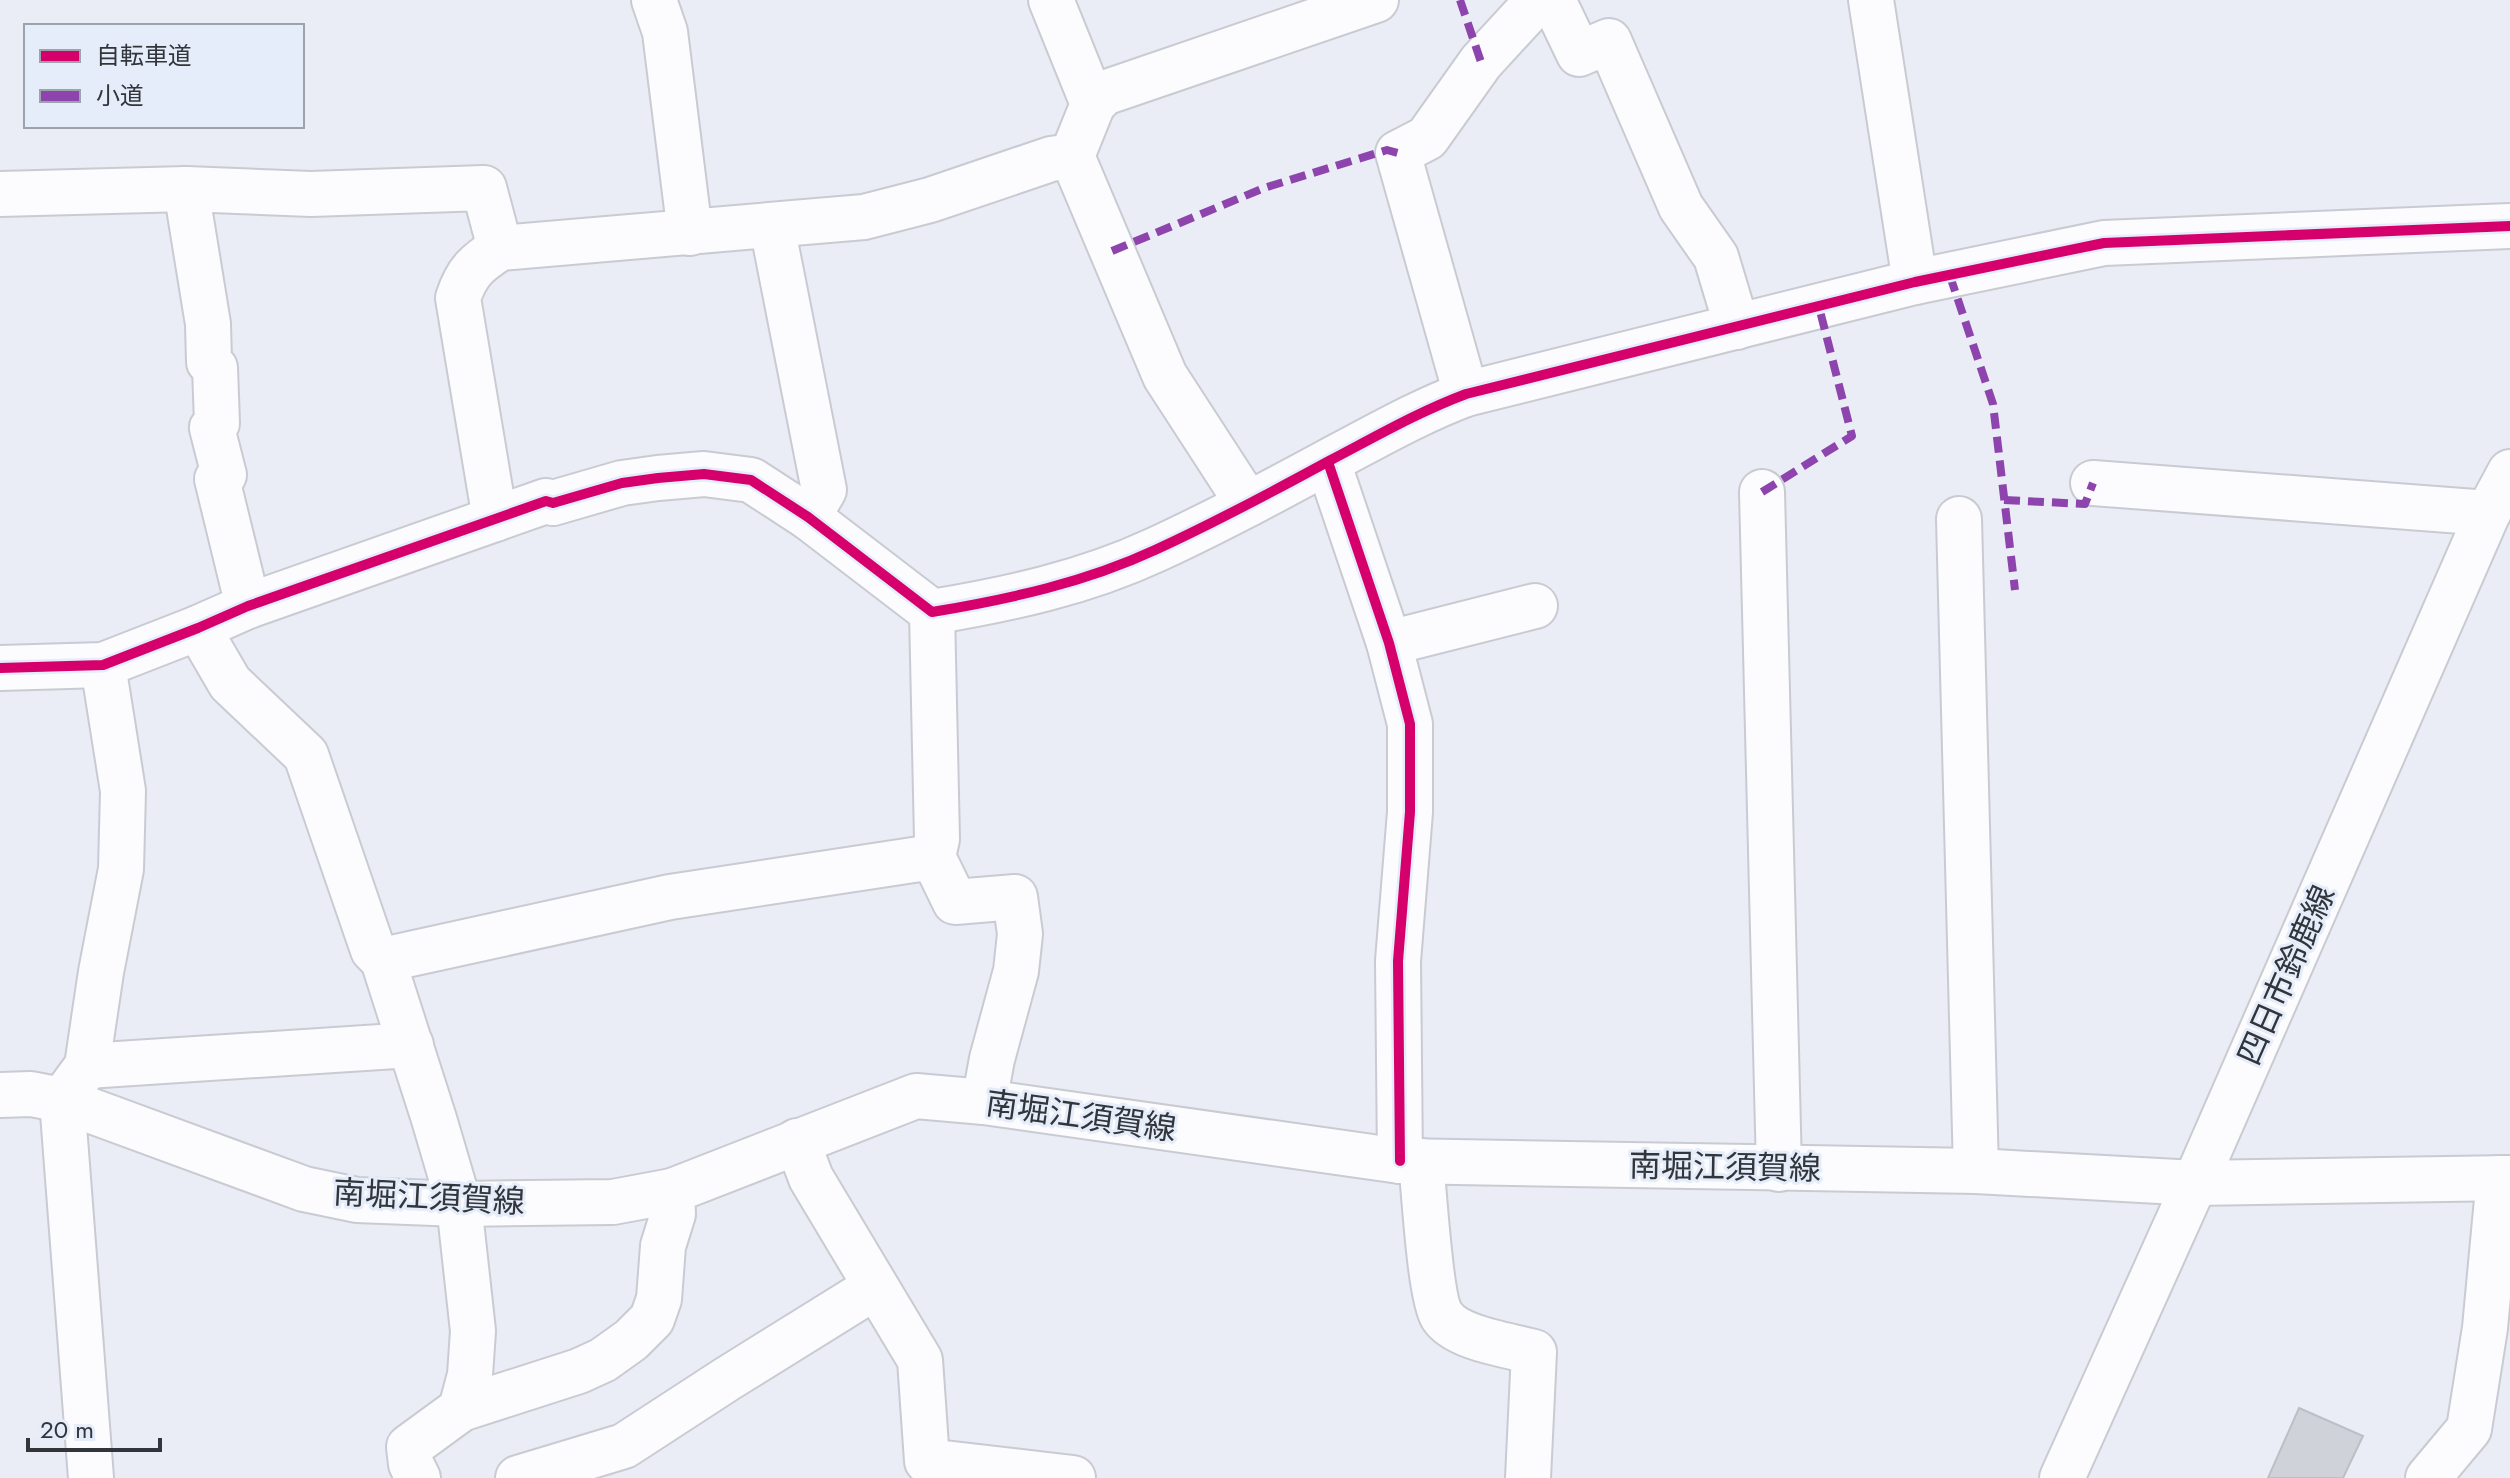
<svg xmlns="http://www.w3.org/2000/svg" width="2510" height="1478" font-family="Jost,'Noto Sans JP',sans-serif">
<style>
.building{fill:#cfd2d8;stroke:#bcbfc5;stroke-width:2}
.lines{fill:none;stroke-linecap:round;stroke-linejoin:round}
.minor-casing{stroke:#c9cbd2;stroke-width:48}
.major-casing{stroke:#c9cbd2;stroke-width:48}
.minor{stroke:#fcfcfe;stroke-width:44}
.major{stroke:#fcfcfe;stroke-width:44}
.quiet{stroke:#8e44ad;stroke-width:8;stroke-dasharray:16 8;stroke-linecap:butt}
.cycleway-casing{stroke:#e5ecfa;stroke-width:15}
.cycleway{stroke:#d6006c;stroke-width:10}
.labels{text-anchor:middle;stroke-width:6;stroke-linejoin:round;paint-order:stroke}
.street-label{font-size:32px;fill:#32353a;stroke:#e5ecfa}
</style>
<rect width="100%" height="100%" fill="#eaedf5"/>
<!-- building -->
<path class="building" d="M2299 1408 2363 1436 2343 1478H2268Z"/>
<g class="lines">
<defs>
<g id="minor">
<path d="M654 0 665 32 690 233"/>
<path d="M1051 0 1093 104 1072 156 1165 376 1248 504"/>
<path d="M1553 0 1579 54 1609 41 1681 207 1716 257 1737 327"/>
<path d="M1871 0 1915 282"/>
<path d="M1093 104 1104 93 1376 0"/>
<path d="M186 189 208 324 209 362 215 368 217 423 212 428 224 475 217 479 248 606"/>
<path d="M0 194 186 189 311 194 484 188 500 248"/>
<path d="M772 226 824 490 808 517"/>
<path d="M1466 394 1398 153 1427 138 1481 62 1538 0"/>
<path d="M1328 462 1389 643 1410 724V812L1398 961 1400 1161"/>
<path d="M2093 483 2488 513"/>
<path d="M1762 492 1779 1169"/>
<path d="M495 519 458 298C467 271 477 263 500 248L864 217 930 200 1051 159 1072 156"/>
<path d="M1959 519 1976 1171"/>
<path d="M932 612 937 839 933 857 955 902 1015 897 1020 934 1016 971 992 1059 984 1102"/>
<path d="M198 628 230 683 306 755 373 950 383 960 434 1119 459 1204 473 1331 470 1375 461 1409"/>
<path d="M1389 643 1535 606"/>
<path d="M0 668 103 665 198 628 248 606 546 501 553 503 622 483 658 478 704 474 751 480 808 517 932 612C1009 599 1084 583 1155 550 1214 523 1272 492 1329 461 1375 437 1418 412 1466 394L1915 282 2104 243 2510 226"/>
<path d="M383 960 670 897 933 857"/>
<path d="M87 1066 411 1045"/>
<path d="M797 1141 811 1178 920 1360 927 1461 1073 1478"/>
<path d="M1421 1161C1424 1189 1430 1298 1442 1316 1457 1339 1509 1345 1534 1352L1528 1478"/>
<path d="M2195 1183 2510 1178"/>
<path d="M91 1478 62 1100 87 1066 101 972 121 869 123 791 103 665"/>
<path d="M418 1478 411 1464 409 1447 461 1409 579 1371 603 1360 631 1340 652 1319 659 1299 663 1246 673 1214 672 1191"/>
<path d="M518 1478 624 1446 727 1379 875 1287"/>
<path d="M2428 1478 2469 1429 2485 1328 2499 1178"/>
</g>
<g id="major">
<path d="M0 1095 31 1094 62 1100 304 1189 357 1200 459 1204 613 1202 672 1191 916 1096 984 1102 1400 1161 1976 1171 2195 1183"/>
<path d="M2062 1478 2195 1183 2488 513 2510 472"/>
</g>
</defs>
<!-- minor casing -->
<use href="#minor" class="minor-casing"/>
<!-- major casing -->
<use href="#major" class="major-casing"/>
<!-- minor -->
<use href="#minor" class="minor"/>
<!-- major -->
<use href="#major" class="major"/>
<!-- quiet -->
<g class="quiet">
<path d="M1460 0 1481 62"/>
<path d="M1112 251 1264 188 1387 150 1398 153"/>
<path d="M1950 276 1993 404 2015 590"/>
<path d="M1762 492 1852 436 1819 307"/>
<path d="M2004 500 2085 504 2093 483"/>
</g>
<defs>
<g id="cycleway">
<path d="M1328 462 1389 643 1410 724V812L1398 961 1400 1161"/>
<path d="M0 668 103 665 198 628 248 606 546 501 553 503 622 483 658 478 704 474 751 480 808 517 932 612C1009 599 1084 583 1155 550 1214 523 1272 492 1329 461 1375 437 1418 412 1466 394L1915 282 2104 243 2510 226"/>
</g>
</defs>
<!-- cycleway casing -->
<use href="#cycleway" class="cycleway-casing"/>
<!-- cycleway -->
<use href="#cycleway" class="cycleway"/>
</g>
<g class="labels">
<!-- street labels -->
<g class="street-label">
<text transform="translate(2286 975) rotate(-66)" y="11">四日市鈴鹿線</text>
<text transform="translate(1081 1116) rotate(8)" y="11">南堀江須賀線</text>
<text transform="translate(1725 1167) rotate(1)" y="11">南堀江須賀線</text>
<text transform="translate(429 1197) rotate(3)" y="11">南堀江須賀線</text>
</g>
</g>
<!-- legend -->
<rect x="24" y="24" width="280" height="104" fill="#e5ecfa" stroke="#9da3ad" stroke-width="2"/>
<rect x="40" y="50" width="40" height="12" fill="#d6006c" stroke="#9da3ad" stroke-width="2"/>
<text x="96" y="64" font-size="24" fill="#32353a">自転車道</text>
<rect x="40" y="90" width="40" height="12" fill="#8e44ad" stroke="#9da3ad" stroke-width="2"/>
<text x="96" y="104" font-size="24" fill="#32353a">小道</text>
<!-- scale -->
<path d="M28 1438v12h132v-12" fill="none" stroke="#32353a" stroke-width="4"/>
<text x="40" y="1438" font-size="24" fill="#32353a" stroke="#e5ecfa" stroke-width="6" paint-order="stroke">20 m</text>
</svg>
